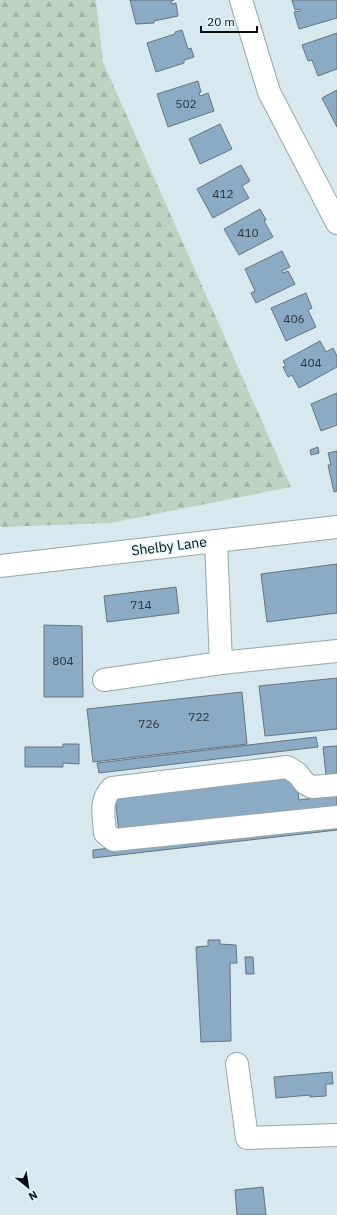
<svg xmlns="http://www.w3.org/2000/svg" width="337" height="1215" font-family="'IBM Plex Sans',sans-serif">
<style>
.forest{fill:url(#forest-firs)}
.building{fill:#8baac4;stroke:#68737d}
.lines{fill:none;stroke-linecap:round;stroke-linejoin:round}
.minor-casing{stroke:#95a6aa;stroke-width:24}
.minor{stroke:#fff;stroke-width:22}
.labels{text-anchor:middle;stroke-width:3.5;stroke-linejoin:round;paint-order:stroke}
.number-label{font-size:12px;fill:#2a363d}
.street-label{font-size:14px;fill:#090f10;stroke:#e4f7fb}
</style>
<defs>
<pattern id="forest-firs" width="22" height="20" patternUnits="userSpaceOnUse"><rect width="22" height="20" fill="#bcd4c1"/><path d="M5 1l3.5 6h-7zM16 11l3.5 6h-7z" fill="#a0b5a5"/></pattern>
</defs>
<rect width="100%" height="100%" fill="#d7e9ee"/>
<!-- forest -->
<path class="forest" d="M0 0H96L103 62 291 487 110 523 0 527Z"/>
<!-- building -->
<g class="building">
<path d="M130 0H174L171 1 172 4 176 3 178 16 154 21V23L136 24Z"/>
<path d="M292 0H337V18L299 29 294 12 300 11V9L295 10Z"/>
<path d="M182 30 188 49 191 48 194 57 184 60V63L156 72 147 43 175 34V32Z"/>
<path d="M337 33V69L318 76 312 60 308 61 302 45Z"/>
<path d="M198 81 201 92 199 93 200 96 208 93 214 111 168 127 157 94Z"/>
<path d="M337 90V127L322 98Z"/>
<path d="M220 124 232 149 200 164 189 139Z"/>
<path d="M241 165 250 181 242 186 249 198 213 218 197 189Z"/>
<path d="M260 209 266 220 264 221 273 237 239 255 224 229Z"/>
<path d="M282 251 290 267 282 271 283 273 288 271 295 284 256 303 251 293 255 291 245 269Z"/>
<path d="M306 293 312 308 308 310 316 327 286 341 271 308Z"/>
<path d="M320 341 326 352 333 348 337 356V367L299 388 292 375 288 377 283 367 286 366 283 361Z"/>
<path d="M337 393V425L321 431 311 404Z"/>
<path d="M318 447 319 453 311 455 310 450Z"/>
<path d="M337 451V491L334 492 328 465H331L328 453Z"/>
<path d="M337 564V613L267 622 261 574Z"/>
<path d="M176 587 179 613 107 622 104 596Z"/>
<path d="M44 625 82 626 83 697H44Z"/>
<path d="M337 678V729L265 736 259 686Z"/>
<path d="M242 692 247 744 93 762 87 709Z"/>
<path d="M316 737 318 747 99 773 97 763Z"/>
<path d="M63 744H79V764L63 763V767H25V747H63Z"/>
<path d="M337 746V774L326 775 323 747Z"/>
<path d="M296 777 299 800 337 795V808L119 833 115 798Z"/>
<path d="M337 821V830L93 858V850Z"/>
<path d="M208 940H220V944L236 945 237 963H230L231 1041 201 1042 196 947 208 946Z"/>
<path d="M245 957H253L254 974H246Z"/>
<path d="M332 1072 333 1084H326V1096L310 1097V1095L276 1098 274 1077Z"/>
<path d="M263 1187 266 1215H237L235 1190Z"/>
</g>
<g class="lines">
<defs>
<g id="minor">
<path d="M241 0 269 92 337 223"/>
<path d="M216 541 221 663 337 651"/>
<path d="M0 566 337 527"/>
<path d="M104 680 221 663"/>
<path d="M337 785 312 787 305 783 297 773 287 767 112 788C99 801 104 817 105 833L114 840 337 817"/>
<path d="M237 1064 247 1138 337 1135"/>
</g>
</defs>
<!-- minor casing -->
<use href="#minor" class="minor-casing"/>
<!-- minor -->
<use href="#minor" class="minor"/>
</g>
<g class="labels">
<!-- number labels -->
<g class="number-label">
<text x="186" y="108">502</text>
<text x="223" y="198">412</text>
<text x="248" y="237">410</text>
<text x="294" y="323">406</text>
<text x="311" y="367">404</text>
<text x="141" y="609">714</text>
<text x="63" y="665">804</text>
<text x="199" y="721">722</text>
<text x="149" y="728">726</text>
</g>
<!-- street labels -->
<g class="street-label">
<text transform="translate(169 546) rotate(-7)" y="5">Shelby Lane</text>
</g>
</g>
<!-- north arrow -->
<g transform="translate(28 1187) rotate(150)" stroke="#e4f7fb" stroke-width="3" paint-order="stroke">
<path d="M0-3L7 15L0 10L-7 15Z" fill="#090f10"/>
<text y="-6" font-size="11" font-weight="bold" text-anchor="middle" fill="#090f10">N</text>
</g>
<!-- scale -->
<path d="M201 26v6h56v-6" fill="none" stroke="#090f10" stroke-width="2"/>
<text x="207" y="26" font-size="12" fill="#090f10" stroke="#e4f7fb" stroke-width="3" paint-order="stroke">20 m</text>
</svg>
